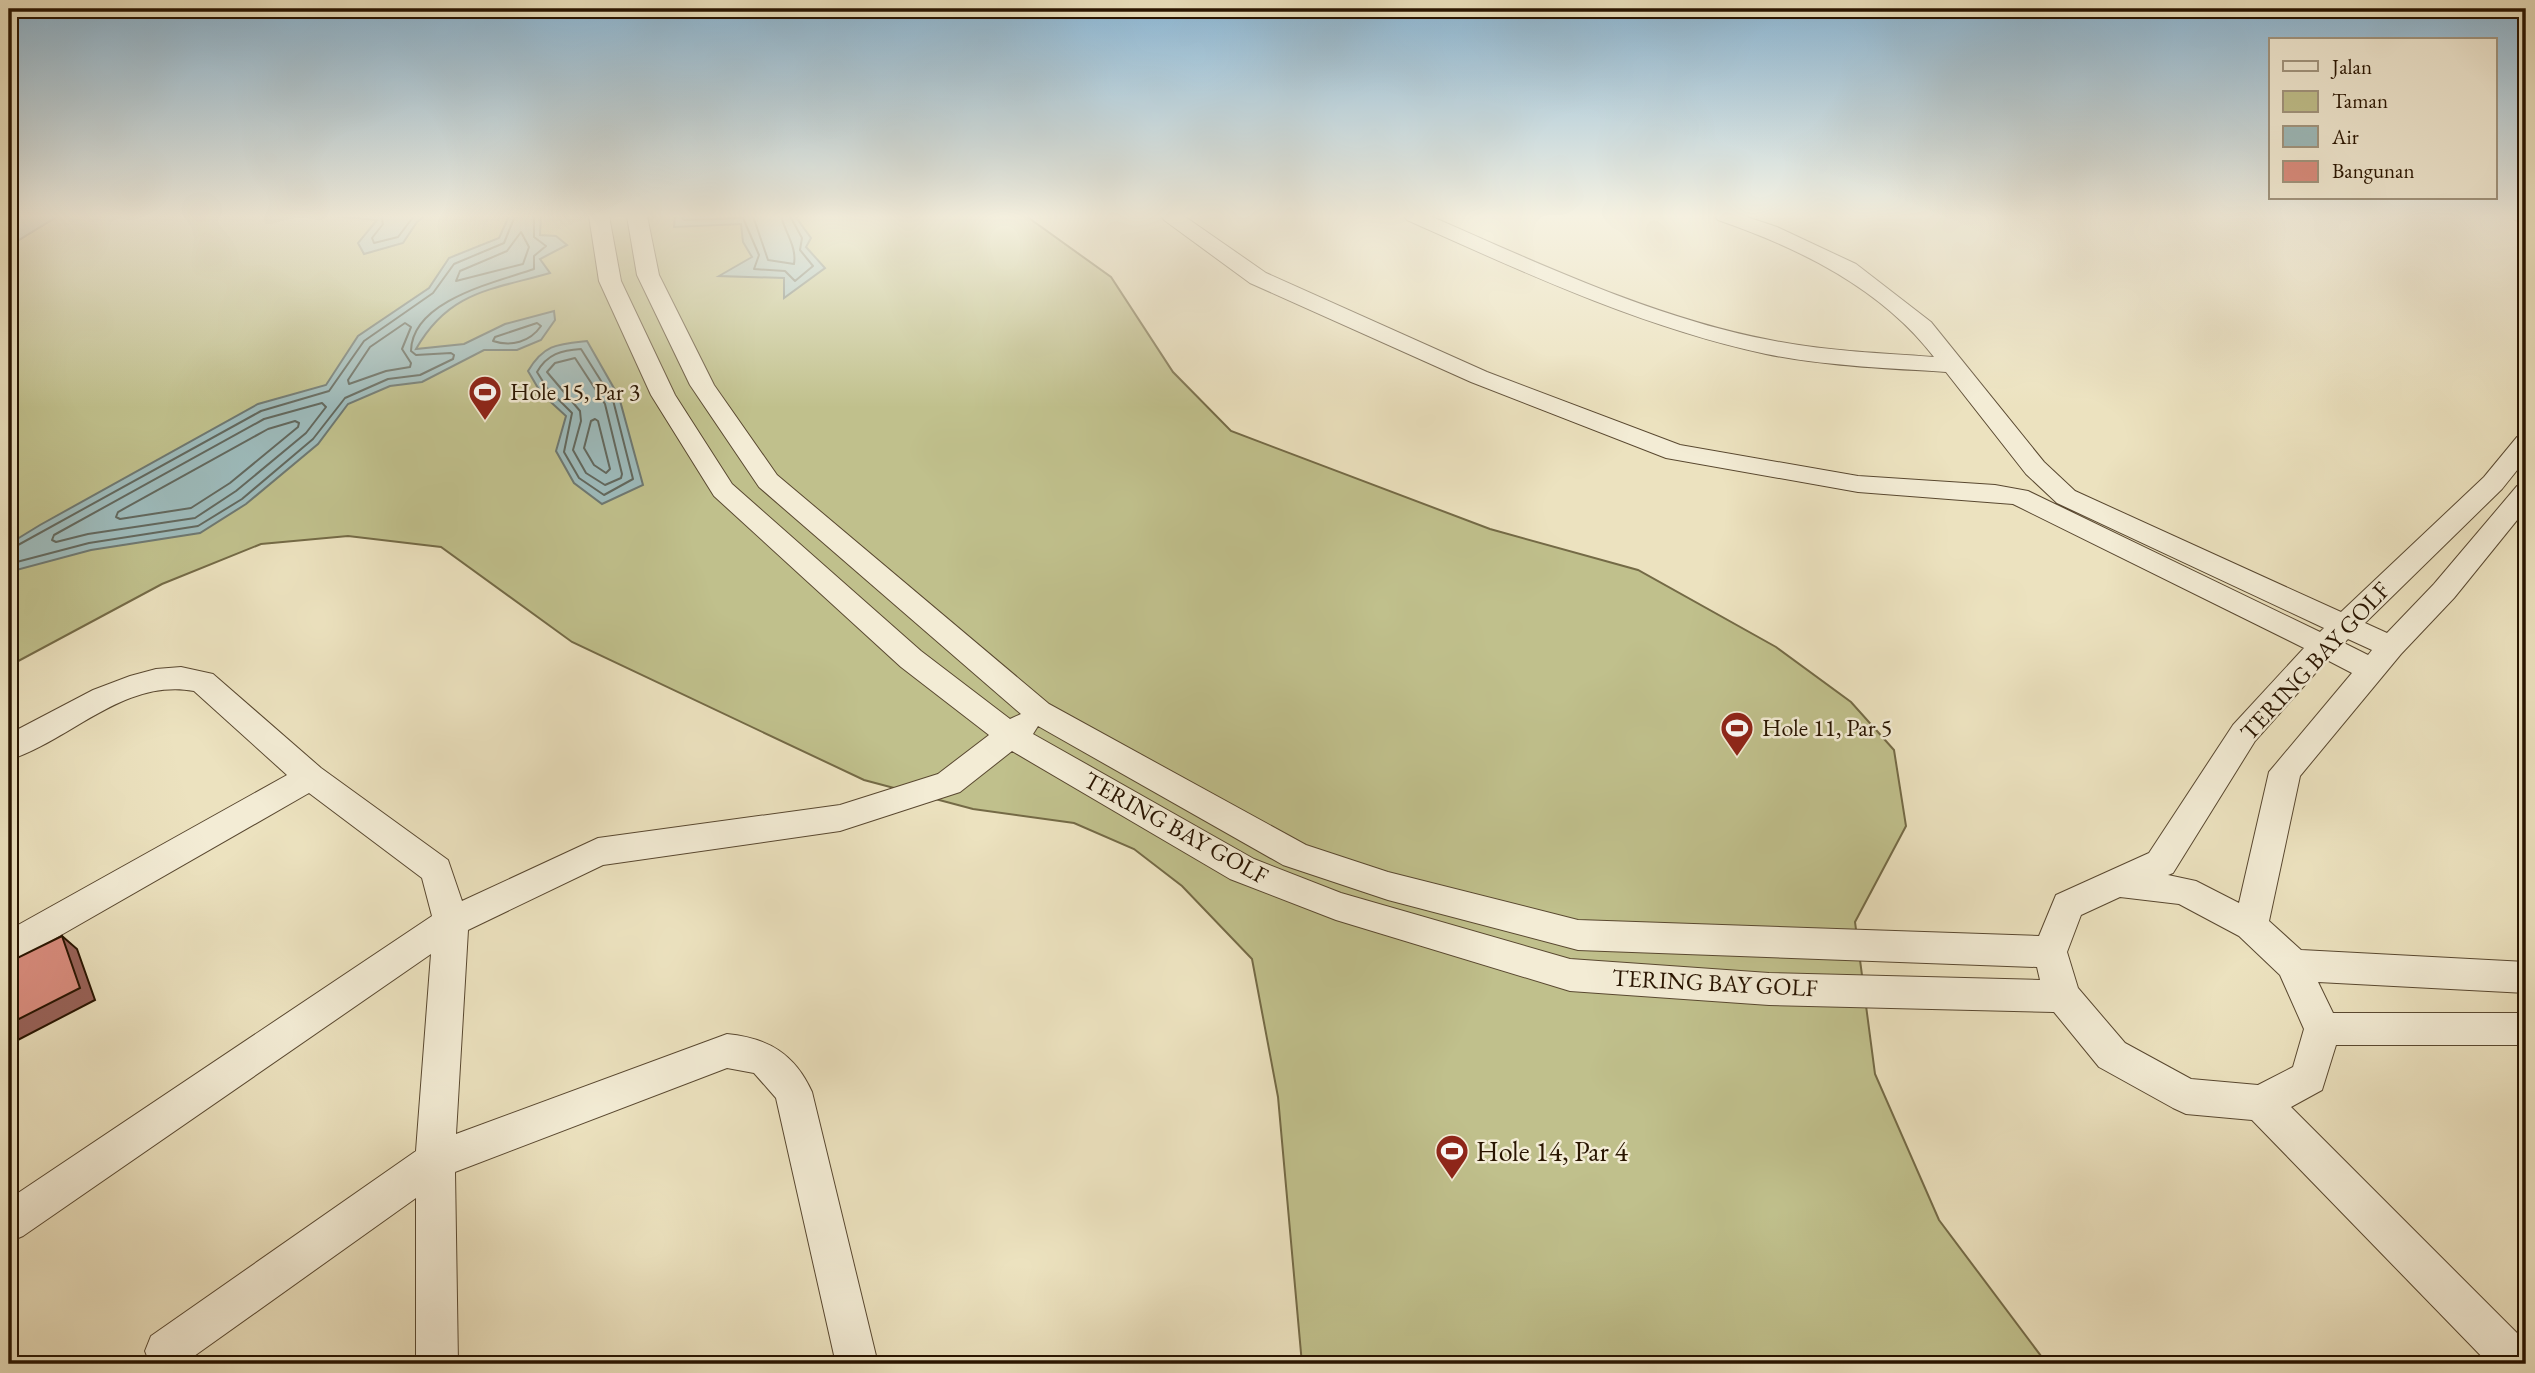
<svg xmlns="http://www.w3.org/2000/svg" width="2535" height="1373" font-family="'EB Garamond',serif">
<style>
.green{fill:#c0c08c;stroke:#746a46;stroke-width:2}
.water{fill:#9dbbbc;stroke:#6e7871;stroke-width:2}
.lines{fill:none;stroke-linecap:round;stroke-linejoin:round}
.shore{stroke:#62685e;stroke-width:2}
.minor-casing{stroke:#594830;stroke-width:2}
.minor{fill:#f3ecd5;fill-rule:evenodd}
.shaded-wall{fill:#99635a;stroke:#281400;stroke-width:2}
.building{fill:#db8e80;stroke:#281400;stroke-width:2}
.labels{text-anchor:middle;stroke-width:5;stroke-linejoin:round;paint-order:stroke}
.poi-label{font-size:24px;fill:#281400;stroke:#f3ecd5;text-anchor:start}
.street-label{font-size:24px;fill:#281400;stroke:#f3ecd5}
.near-poi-label{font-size:28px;fill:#281400;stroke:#f3ecd5;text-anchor:start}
</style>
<rect width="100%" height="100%" fill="#ece2bf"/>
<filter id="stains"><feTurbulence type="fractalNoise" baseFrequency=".00286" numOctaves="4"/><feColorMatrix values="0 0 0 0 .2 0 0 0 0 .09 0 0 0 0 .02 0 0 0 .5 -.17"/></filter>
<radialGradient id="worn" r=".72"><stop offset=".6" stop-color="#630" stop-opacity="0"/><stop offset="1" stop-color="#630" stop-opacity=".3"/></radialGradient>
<!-- green -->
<path class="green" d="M58 216H1026L1111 277 1173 372 1231 431 1490 529 1638 570 1776 647 1851 702 1894 750 1906 826 1855 922 1875 1074 1939 1220 2047 1364H1302L1278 1097 1252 959 1182 886 1134 849 1074 823 973 809 864 780 572 642 441 547 348 536 261 544 162 584 9 666V246Z"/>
<!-- water -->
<g class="water">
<path d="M9 216H58L9 246Z"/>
<path d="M331 216H425L417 222 403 243 364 254 358 243 377 220Z"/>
<path d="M509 216H541L540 235 556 236 567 245 540 259 550 273C491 290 449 291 416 349L464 344 505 324 554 311 555 320 541 340 517 350H484L422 382 390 386 348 404 318 444 246 504 200 533 91 550 9 572V544L40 525 258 404 326 385 358 336 429 288 449 258 499 238Z"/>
<path d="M675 216H795L811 238 806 247 825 268 784 298V278L719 276 752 257 743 242 741 224 674 227Z"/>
<path d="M587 341 619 397 643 485 602 504 574 483 556 451 566 416 541 393 528 371C544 344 558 344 587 341Z"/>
</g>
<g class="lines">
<!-- shore -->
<g class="shore">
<path d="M381 216 383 224 372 238 374 243 398 237 414 216"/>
<path d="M681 216 684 220 743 218 759 255 754 269 785 271 795 281 813 266 800 250 802 238 790 216"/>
<path d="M753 216 768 260 794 264C797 247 785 232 781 216"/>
<path d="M521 232 529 247 523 264 456 281 460 271 507 251Z"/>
<path d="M405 323 411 327 402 349 411 363 410 367 386 371 349 384 348 380 370 347Z"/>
<path d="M537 323 541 326C530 342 511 347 493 341L495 337Z"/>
<path d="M581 349 613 400 633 479 604 495 579 478 564 452 572 413 547 388 537 372C547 354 562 350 581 349Z"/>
<path d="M575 358 605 404 622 474 621 478 605 485 586 473 573 450 581 421 580 411 547 372 555 363Z"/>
<path d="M322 403 326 407 306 433 236 491 195 518 88 534 56 542 52 540 54 535 264 419Z"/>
<path d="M595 419 598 421 610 469 606 473 594 465 584 448 591 421Z"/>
<path d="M295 421 299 423 298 427 230 483 191 508 120 519 116 517 118 512 268 429Z"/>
<path d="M9 550 261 411 329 391 364 341 433 293 454 264 504 243 515 216"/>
<path d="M9 564 89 543 198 526 242 499 313 439 345 398 388 379 420 375 453 359 454 355 451 353 416 355 411 351C412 300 497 282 534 269V256L546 246 534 237V216"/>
</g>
<defs>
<g id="minor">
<path d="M589 216H609L621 281 675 395 732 484 921 651 1010 719 1021 714 759 487 690 385 637 275 627 216H647L659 275 714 385 777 475 1049 704 1306 845 1388 872 1578 920 2039 936 2056 895 2149 853 2233 725 2304 648 2013 504 1858 492 1666 458 1471 382 1250 283 1164 220 1161 216H1184L1266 273 1487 372 1680 445 1858 476 1995 485 2028 491 2320 632 2324 628 2057 503 2026 474 1946 372C1886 368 1825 366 1766 354 1641 327 1523 272 1407 220L1404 216H1430C1538 263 1654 318 1770 340 1824 351 1879 353 1934 357 1881 288 1799 248 1718 220L1715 216H1744L1777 227 1856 264 1931 322 2044 462 2075 491 2341 612 2484 477 2517 437 2526 435V459L2502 489 2365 623 2387 633 2434 584 2517 486 2526 484V509L2454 598 2401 654 2300 776 2269 921 2301 950 2526 962V993L2318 982 2333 1013H2526V1045H2336L2322 1090 2291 1107 2526 1342V1364H2489L2252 1120 2186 1114 2173 1108 2099 1067 2054 1012 1769 1005 1570 991 1336 920 1230 879 1012 751 960 792 840 831 603 865 468 930 456 1134 727 1034C768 1038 795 1054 812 1092L878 1364H836L776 1098 754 1073 727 1068 455 1172 458 1364H416V1198L183 1364H150L145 1351 151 1336 416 1151 431 954 23 1236 9 1242V1199L432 916 422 878 309 793 21 958 9 962V930L287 775 194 691C124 678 71 740 9 760V734L93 690 130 676 156 669 181 667 213 674 321 768 448 860 462 901 598 838 840 805 938 774 989 735 901 667 714 496 651 395 599 281ZM2348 639 2372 650 2368 655 2344 643ZM2327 660 2352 673 2269 772 2239 903 2196 881 2168 875 2173 873 2255 741ZM1038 726 1283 865 1388 900 1578 950 2037 967 2040 980 1769 973 1570 959 1341 893 1254 859 1033 734ZM2120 897 2179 904 2239 936 2280 975 2304 1029 2293 1067 2258 1085 2191 1079 2125 1043 2078 988 2067 952 2081 915Z"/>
<path d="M2512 216H2526V223L2515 220Z"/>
</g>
</defs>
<!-- minor casing -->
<use href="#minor" class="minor-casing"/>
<!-- minor -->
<use href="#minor" class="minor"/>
</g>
<!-- shaded-wall -->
<path class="shaded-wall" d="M62 936 77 949 95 1000 14 1042 9 1038V1024Z"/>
<!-- building -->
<path class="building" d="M62 936 80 988 9 1024V962Z"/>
<!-- sky -->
<linearGradient id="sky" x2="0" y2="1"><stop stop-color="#8ab7d6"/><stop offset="0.53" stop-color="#f6f2e2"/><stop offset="1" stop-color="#f6f2e2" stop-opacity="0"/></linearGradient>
<rect width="2535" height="408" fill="url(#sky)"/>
<!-- icons -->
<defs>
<symbol id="stadium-pin" viewBox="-11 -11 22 30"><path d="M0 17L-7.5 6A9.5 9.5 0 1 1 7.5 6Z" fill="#8f2418" stroke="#f3ecd5"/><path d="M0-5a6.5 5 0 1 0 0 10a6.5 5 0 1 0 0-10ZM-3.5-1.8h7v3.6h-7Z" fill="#fff"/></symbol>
</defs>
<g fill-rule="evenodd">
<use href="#stadium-pin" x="466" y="373" width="38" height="52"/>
<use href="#stadium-pin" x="1718" y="709" width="38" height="52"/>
<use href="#stadium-pin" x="1433" y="1132" width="38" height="52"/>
</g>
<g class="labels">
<!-- poi labels -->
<g class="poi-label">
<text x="510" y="400">Hole 15, Par 3</text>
<text x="1762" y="736">Hole 11, Par 5</text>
</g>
<!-- street labels -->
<g class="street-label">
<text transform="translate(2315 661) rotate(-47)" y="8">TERING BAY GOLF</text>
<text transform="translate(1176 828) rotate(29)" y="8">TERING BAY GOLF</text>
<text transform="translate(1715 983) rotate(3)" y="8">TERING BAY GOLF</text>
</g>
<!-- near-poi labels -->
<g class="near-poi-label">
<text x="1476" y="1161">Hole 14, Par 4</text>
</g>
</g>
<!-- margin -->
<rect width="2535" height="1373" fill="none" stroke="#ece2bf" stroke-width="35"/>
<rect x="10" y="10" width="2514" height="1352" fill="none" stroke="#281400" stroke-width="3.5"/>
<rect x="18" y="18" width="2500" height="1338" fill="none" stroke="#281400" stroke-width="2"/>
<!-- legend -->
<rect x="2269" y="38" width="228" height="161" fill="#f3ecd5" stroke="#a29680" stroke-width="2"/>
<rect x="2283" y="61" width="35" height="10" fill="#f3ecd5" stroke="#a29680" stroke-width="2"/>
<text x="2332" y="74" font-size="21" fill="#281400">Jalan</text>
<rect x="2283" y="91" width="35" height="21" fill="#c0c08c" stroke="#a29680" stroke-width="2"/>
<text x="2332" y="108" font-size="21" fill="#281400">Taman</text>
<rect x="2283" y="126" width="35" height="21" fill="#9dbbbc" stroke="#a29680" stroke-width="2"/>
<text x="2332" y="144" font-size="21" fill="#281400">Air</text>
<rect x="2283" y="161" width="35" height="21" fill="#db8e80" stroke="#a29680" stroke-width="2"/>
<text x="2332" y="178" font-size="21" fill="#281400">Bangunan</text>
<rect width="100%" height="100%" filter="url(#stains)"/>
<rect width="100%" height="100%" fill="url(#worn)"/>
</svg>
